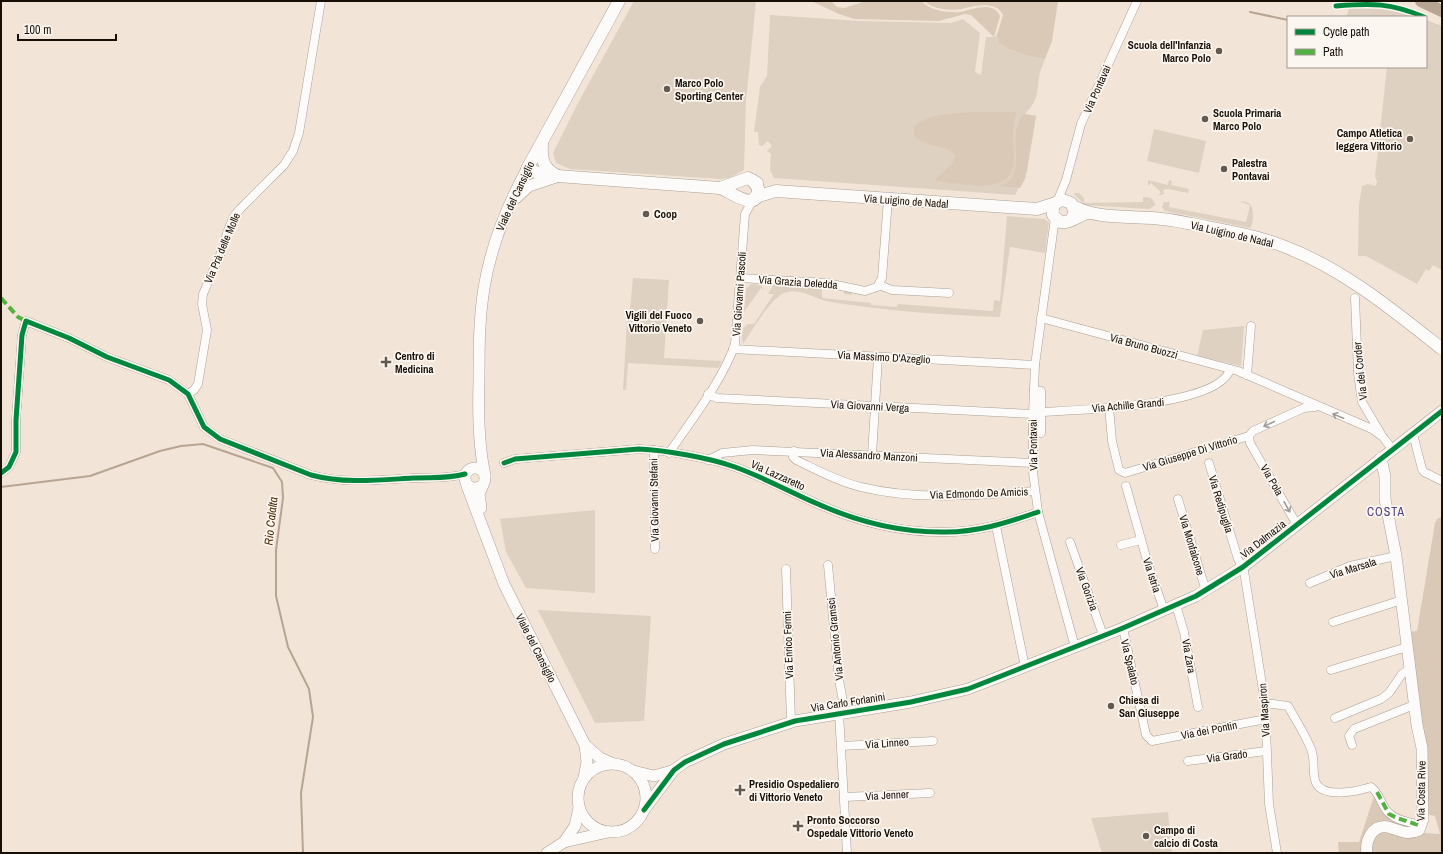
<svg xmlns="http://www.w3.org/2000/svg" width="1443" height="854" font-family="'Archivo Narrow',sans-serif">
<style>
.green{fill:#dfd1c1}
.forest{fill:#dbc9b7}
.lines{fill:none;stroke-linecap:round;stroke-linejoin:round}
.stream{stroke:#b7a592;stroke-width:2}
.river{stroke:#b7a592;stroke-width:12}
.street-casing{stroke:#a99f94;stroke-width:9}
.secondary-casing{stroke:#a99f94;stroke-width:12}
.primary-casing{stroke:#a99f94;stroke-width:13}
.street{stroke:#fdfbf9;stroke-width:8}
.secondary{stroke:#fdfbf9;stroke-width:11}
.primary{stroke:#fdfbf9;stroke-width:12}
.quiet{stroke:#55b044;stroke-width:4;stroke-dasharray:8 4;stroke-linecap:butt}
.cycleway-casing{stroke:#fbf6f0;stroke-width:8}
.cycleway{stroke:#00873e;stroke-width:5}
.oneway{stroke:#a19c97}
.poi-dot{fill:#64594f;stroke:#fbf6f0;stroke-width:1.5}
.labels{text-anchor:middle;stroke-width:3.5;stroke-linejoin:round;paint-order:stroke}
.poi-label{font-size:11px;font-weight:bold;fill:#170e05;stroke:#fbf6f0;text-anchor:start}
.street-label{font-size:11px;fill:#170e05;stroke:#fbf6f0}
.neighbourhood-label{font-size:12px;letter-spacing:1px;fill:#4d407e;stroke:#fbf6f0}
.water-label{font-size:12px;font-style:italic;fill:#4a2b00;stroke:#fbf6f0}
</style>
<rect width="100%" height="100%" fill="#f2e5d8"/>
<!-- green -->
<g class="green">
<path d="M634 1H756L746 101 744 170 729 178 720 179 570 169 556 163 553 153 578 103Z"/>
<path d="M1374 5 1403 11 1419 17H1346L1349 8Z"/>
<path d="M770 15 861 21 951 23 963 19 980 33 975 72 981 75 986 37H994L997 35 999 44C1014 52 1029 57 1045 59 1043 65 1040 71 1039 77 1037 95 1038 100 1025 114L1036 116 1027 172 1015 195 774 178 770 170 771 154 767 151 772 146 768 141 762 146 759 145 758 132H754L760 87 767 76Z"/>
<path d="M1426 20 1442 26V270L1433 265 1429 271 1426 269 1417 284 1366 256H1358L1359 204 1362 186 1368 184 1376 186 1377 181 1375 177 1387 67H1426Z"/>
<path d="M1154 129 1206 141 1199 173 1147 161Z"/>
<path d="M1148 180 1168 185 1169 180 1172 181 1171 185 1189 189 1188 193 1168 189 1163 190 1164 194 1158 196 1161 192 1151 183 1148 186Z"/>
<path d="M1073 193H1079L1084 198V203L1143 202V197C1150 197 1154 198 1155 205L1149 209 1085 205Z"/>
<path d="M1238 201C1241 202 1248 201 1250 204 1254 209 1254 223 1250 228L1165 211 1162 207 1164 202H1170L1169 207 1246 222 1250 205Z"/>
<path d="M1007 216 1044 219 1049 222 1045 253 1010 247 1000 317C943 315 888 311 831 302 816 300 797 285 782 294 769 301 752 331 743 344L742 338 743 328 748 324H754L774 294H768L774 284 848 290 852 292V295L844 294V290L822 288V298L871 303V305L897 307 898 304 993 311 994 300 1000 301Z"/>
<path d="M633 278 669 280 664 358 722 361 718 368 628 363 626 390H623L627 321 629 319Z"/>
<path d="M751 284 761 285 764 291 761 288 744 312 746 289Z"/>
<path d="M1244 326 1241 366 1197 356 1203 330Z"/>
<path d="M595 510V593L526 588 506 552 500 519Z"/>
<path d="M538 610 651 616 644 721 595 723Z"/>
<path d="M1168 812 1172 853H1102L1091 818Z"/>
</g>
<!-- forest -->
<g class="forest">
<path d="M811 1H831L837 7 844 8 866 1H922C929 11 949 13 960 12 973 10 992 0 1000 16L994 37 971 15 965 14 939 21 854 19 839 14Z"/>
<path d="M925 1H1058L1052 41 1045 59C1029 57 1014 52 999 44L997 35 1003 15C996 0 974 6 961 9 951 11 931 9 925 1Z"/>
<path d="M977 112H1016C1015 119 1013 126 1013 133 1012 143 1015 152 1014 161 1012 198 961 183 936 181V179L953 163 955 155C945 144 924 148 914 135V127C929 112 957 113 977 112Z"/>
<path d="M1024 114 1036 116 1025 179 1020 188 1000 186C1032 173 1003 138 1024 114Z"/>
<path d="M1442 517V853H1370L1369 849 1378 830 1440 834 1435 816 1430 815 1424 816 1410 632 1417 631 1435 523 1437 519Z"/>
<path d="M1375 793 1384 810 1413 825 1412 827 1409 829 1382 824 1366 853H1339L1338 842H1359Z"/>
</g>
<g class="lines">
<!-- stream -->
<g class="stream">
<path d="M1250 12 1288 20"/>
<path d="M1 487 90 476 160 451 181 446 203 444 273 468 282 482 283 498 276 550V596L288 647 309 689 313 717 301 793 303 853"/>
</g>
<!-- river -->
<path class="river" d="M1421 1 1442 11"/>
<defs>
<g id="street">
<path d="M1057 202 1066 180 1081 124 1137 1"/>
<path d="M1055 218 1035 365 1033 414V472L1038 512 1075 647"/>
<path d="M740 278 827 283 865 291 877 287 882 278 888 199"/>
<path d="M879 285 892 290 949 293"/>
<path d="M1355 298 1358 373 1362 402 1381 434"/>
<path d="M1041 318 1238 371 1372 429 1383 437 1392 449"/>
<path d="M733 349 1035 365"/>
<path d="M1247 375 1251 326"/>
<path d="M188 394 194 390 198 384 207 330 202 304 203 294 223 248 227 233 234 216 241 208 284 165 293 151 299 133 321 1"/>
<path d="M708 394 717 398 1033 414"/>
<path d="M1109 407 1112 441 1119 470 1125 473 1249 436 1253 431 1304 408 1315 407"/>
<path d="M1040 412C1075 410 1220 407 1230 369"/>
<path d="M1033 432 1041 433V391L1034 390"/>
<path d="M1413 434 1422 469 1424 472 1442 481"/>
<path d="M1249 436 1250 443 1297 525"/>
<path d="M654 450 655 549"/>
<path d="M794 451 793 457 796 460C817 470 839 482 861 487 918 501 977 495 1035 491"/>
<path d="M669 453C690 422 723 380 735 344L745 214 754 198"/>
<path d="M872 455 878 357"/>
<path d="M708 460 722 453 753 450 1033 463"/>
<path d="M504 463 515 459 639 449C665 450 710 458 735 467 763 477 790 492 818 504 856 521 899 532 941 532 976 533 1006 523 1038 512"/>
<path d="M1209 463 1238 559 1244 571 1265 703 1269 804 1277 853"/>
<path d="M1 473 9 467 16 452V420L22 335 26 321 69 338 107 357 169 380 188 394 204 427 220 439 311 475C345 484 379 480 413 478 431 477 448 479 465 474"/>
<path d="M1126 486 1148 564 1164 610"/>
<path d="M1178 499 1206 591"/>
<path d="M996 526 1025 667"/>
<path d="M1070 542 1103 635"/>
<path d="M1121 545 1141 540"/>
<path d="M828 565 839 680 845 712"/>
<path d="M786 569 791 722"/>
<path d="M1310 583 1350 566 1396 556"/>
<path d="M1176 605 1184 632 1198 707"/>
<path d="M1333 622 1402 600"/>
<path d="M1123 628 1146 735 1152 741 1266 719"/>
<path d="M1331 670 1407 647"/>
<path d="M1265 703 1288 706C1295 719 1308 739 1312 752 1315 762 1312 774 1316 783 1324 799 1358 791 1371 787 1380 793 1381 806 1389 813 1398 822 1411 821 1421 826"/>
<path d="M839 713 847 853"/>
<path d="M1335 718 1381 699 1389 693 1402 674 1410 669"/>
<path d="M1352 745 1349 736 1354 729 1414 705"/>
<path d="M842 746 933 741"/>
<path d="M1188 761 1266 751"/>
<path d="M845 797 930 793"/>
</g>
<g id="secondary">
<path d="M516 198 529 186 556 177"/>
<circle cx="475" cy="478" r="10"/>
<path d="M485 475C478 444 478 412 479 381 479 350 479 319 484 288 491 245 507 206 527 169"/>
<path d="M467 486 504 584 585 745 600 758 614 764"/>
<path d="M481 508 479 494 483 485"/>
<circle cx="612" cy="798" r="34"/>
<path d="M633 771 654 776 672 771"/>
<path d="M584 778 587 762 585 745"/>
<path d="M644 810 674 770 685 762 724 744 795 721 911 702 968 689 1123 628 1196 596 1243 567 1442 411"/>
<path d="M564 842 575 826 579 808"/>
<path d="M547 853 564 842 608 832"/>
<path d="M1367 853C1365 841 1372 824 1388 827 1399 830 1407 836 1419 830L1423 819 1422 748 1417 725 1396 556 1385 499V477L1381 458"/>
</g>
<g id="primary">
<path d="M619 1 527 169 544 175 720 188C730 191 759 215 758 188L752 180"/>
<path d="M542 144C541 159 543 169 558 176"/>
<path d="M720 188 748 178 757 183"/>
<path d="M755 197 776 191 1037 209 1056 203"/>
<path d="M1073 206C1096 219 1127 216 1153 218 1166 219 1179 221 1192 224 1222 230 1254 235 1283 246 1342 268 1393 310 1442 349"/>
<path d="M1072 218 1075 212 1071 203 1063 200C1056 201 1051 206 1053 215L1060 222C1069 224 1079 215 1088 213"/>
</g>
</defs>
<!-- street casing -->
<use href="#street" class="street-casing"/>
<!-- secondary casing -->
<use href="#secondary" class="secondary-casing"/>
<!-- primary casing -->
<use href="#primary" class="primary-casing"/>
<!-- street -->
<use href="#street" class="street"/>
<!-- secondary -->
<use href="#secondary" class="secondary"/>
<!-- primary -->
<use href="#primary" class="primary"/>
<!-- quiet -->
<g class="quiet">
<path d="M1 298 18 317 26 321"/>
<path d="M1377 792 1389 814 1397 818 1421 826"/>
</g>
<defs>
<g id="cycleway">
<path d="M1336 6C1372 3 1391 3 1424 17"/>
<path d="M504 463 515 459 639 449C665 450 710 458 735 467 763 477 790 492 818 504 856 521 899 532 941 532 976 533 1006 523 1038 512"/>
<path d="M1 473 9 467 16 452V420L22 335 26 321 69 338 107 357 169 380 188 394 204 427 220 439 311 475C345 484 379 480 413 478 431 477 448 479 465 474"/>
<path d="M644 810 674 770 685 762 724 744 795 721 911 702 968 689 1123 628 1196 596 1243 567 1442 411"/>
</g>
</defs>
<!-- cycleway casing -->
<use href="#cycleway" class="cycleway-casing"/>
<!-- cycleway -->
<use href="#cycleway" class="cycleway"/>
</g>
<!-- one-way arrows -->
<defs><path id="oneway-shaft" d="M-6 0H5M1.5-3L5.5 0L1.5 3" fill="none" stroke-width="1.6" stroke-linecap="round" stroke-linejoin="round"/></defs>
<g class="oneway">
<use href="#oneway-shaft" transform="translate(1338 416) rotate(-158)"/>
<use href="#oneway-shaft" transform="translate(1269 424) rotate(155)"/>
<use href="#oneway-shaft" transform="translate(1287 507) rotate(61)"/>
</g>
<!-- markers -->
<g class="poi-dot">
<circle cx="1219" cy="51" r="4"/>
<circle cx="667" cy="89" r="4"/>
<circle cx="1205" cy="119" r="4"/>
<circle cx="1410" cy="139" r="4"/>
<circle cx="1224" cy="169" r="4"/>
<circle cx="646" cy="214" r="4"/>
<circle cx="700" cy="321" r="4"/>
<path d="M384 356h4v4h4v4h-4v4h-4v-4h-4v-4h4z"/>
<circle cx="1111" cy="706" r="4"/>
<path d="M738 784h4v4h4v4h-4v4h-4v-4h-4v-4h4z"/>
<path d="M796 820h4v4h4v4h-4v4h-4v-4h-4v-4h4z"/>
<circle cx="1146" cy="836" r="4"/>
</g>
<g class="labels">
<!-- poi labels -->
<g class="poi-label">
<text x="1211" y="49" text-anchor="end">Scuola dell'Infanzia<tspan x="1211" dy="13">Marco Polo</tspan></text>
<text x="675" y="87">Marco Polo<tspan x="675" dy="13">Sporting Center</tspan></text>
<text x="1213" y="117">Scuola Primaria<tspan x="1213" dy="13">Marco Polo</tspan></text>
<text x="1402" y="137" text-anchor="end">Campo Atletica<tspan x="1402" dy="13">leggera Vittorio</tspan></text>
<text x="1232" y="167">Palestra<tspan x="1232" dy="13">Pontavai</tspan></text>
<text x="654" y="218">Coop</text>
<text x="692" y="319" text-anchor="end">Vigili del Fuoco<tspan x="692" dy="13">Vittorio Veneto</tspan></text>
<text x="395" y="360">Centro di<tspan x="395" dy="13">Medicina</tspan></text>
<text x="1119" y="704">Chiesa di<tspan x="1119" dy="13">San Giuseppe</tspan></text>
<text x="749" y="788">Presidio Ospedaliero<tspan x="749" dy="13">di Vittorio Veneto</tspan></text>
<text x="807" y="824">Pronto Soccorso<tspan x="807" dy="13">Ospedale Vittorio Veneto</tspan></text>
<text x="1154" y="834">Campo di<tspan x="1154" dy="13">calcio di Costa</tspan></text>
</g>
<!-- street labels -->
<g class="street-label">
<text transform="translate(1097 89) rotate(-66)" y="4">Via Pontavai</text>
<text transform="translate(515 196) rotate(-65)" y="4">Viale del Cansiglio</text>
<text transform="translate(906 201) rotate(4)" y="4">Via Luigino de Nadal</text>
<text transform="translate(1232 234) rotate(13)" y="4">Via Luigino de Nadal</text>
<text transform="translate(222 248) rotate(-67)" y="4">Via Prà delle Molle</text>
<text transform="translate(798 282) rotate(4)" y="4">Via Grazia Deledda</text>
<text transform="translate(739 294) rotate(-86)" y="4">Via Giovanni Pascoli</text>
<text transform="translate(1144 346) rotate(15)" y="4">Via Bruno Buozzi</text>
<text transform="translate(884 357) rotate(3)" y="4">Via Massimo D'Azeglio</text>
<text transform="translate(1360 371) rotate(-96)" y="4">Via dei Corder</text>
<text transform="translate(1128 405) rotate(-5)" y="4">Via Achille Grandi</text>
<text transform="translate(870 406) rotate(3)" y="4">Via Giovanni Verga</text>
<text transform="translate(1033 445) rotate(-91)" y="4">Via Pontavai</text>
<text transform="translate(1190 453) rotate(-17)" y="4">Via Giuseppe Di Vittorio</text>
<text transform="translate(869 455) rotate(3)" y="4">Via Alessandro Manzoni</text>
<text transform="translate(778 475) rotate(24)" y="4">Via Lazzaretto</text>
<text transform="translate(1272 480) rotate(60)" y="4">Via Pola</text>
<text transform="translate(979 493) rotate(-2)" y="4">Via Edmondo De Amicis</text>
<text transform="translate(654 500) rotate(-91)" y="4">Via Giovanni Stefani</text>
<text transform="translate(1221 504) rotate(73)" y="4">Via Redipuglia</text>
<text transform="translate(1263 539) rotate(-38)" y="4">Via Dalmazia</text>
<text transform="translate(1192 545) rotate(73)" y="4">Via Monfalcone</text>
<text transform="translate(1353 568) rotate(-17)" y="4">Via Marsala</text>
<text transform="translate(1152 575) rotate(72)" y="4">Via Istria</text>
<text transform="translate(1087 589) rotate(70)" y="4">Via Gorizia</text>
<text transform="translate(835 639) rotate(-96)" y="4">Via Antonio Gramsci</text>
<text transform="translate(788 645) rotate(-92)" y="4">Via Enrico Fermi</text>
<text transform="translate(536 648) rotate(63)" y="4">Viale del Cansiglio</text>
<text transform="translate(1189 656) rotate(80)" y="4">Via Zara</text>
<text transform="translate(1130 662) rotate(77)" y="4">Via Spalato</text>
<text transform="translate(848 702) rotate(-9)" y="4">Via Carlo Forlanini</text>
<text transform="translate(1264 710) rotate(-94)" y="4">Via Maspiron</text>
<text transform="translate(1209 730) rotate(-11)" y="4">Via dei Pontin</text>
<text transform="translate(887 743) rotate(-4)" y="4">Via Linneo</text>
<text transform="translate(1227 756) rotate(-7)" y="4">Via Grado</text>
<text transform="translate(1421 791) rotate(-89)" y="4">Via Costa Rive</text>
<text transform="translate(887 795) rotate(-3)" y="4">Via Jenner</text>
</g>
<!-- neighbourhood labels -->
<g class="neighbourhood-label">
<text x="1386" y="516">COSTA</text>
</g>
<!-- water labels -->
<g class="water-label">
<text transform="translate(271 521) rotate(-84)" y="4">Rio Calalta</text>
</g>
</g>
<!-- border -->
<rect width="1443" height="854" fill="none" stroke="#170e05" stroke-width="4"/>
<!-- legend -->
<rect x="1287" y="16" width="140" height="52" fill="#fbf6f0" stroke="#a09992"/>
<rect x="1295" y="29" width="20" height="6" fill="#00873e" stroke="#a09992"/>
<text x="1323" y="36" font-size="12" fill="#170e05">Cycle path</text>
<rect x="1295" y="49" width="20" height="6" fill="#55b044" stroke="#a09992"/>
<text x="1323" y="56" font-size="12" fill="#170e05">Path</text>
<!-- scale -->
<path d="M18 34v6h98v-6" fill="none" stroke="#170e05" stroke-width="2"/>
<text x="24" y="34" font-size="12" fill="#170e05" stroke="#fbf6f0" stroke-width="3" paint-order="stroke">100 m</text>
</svg>
